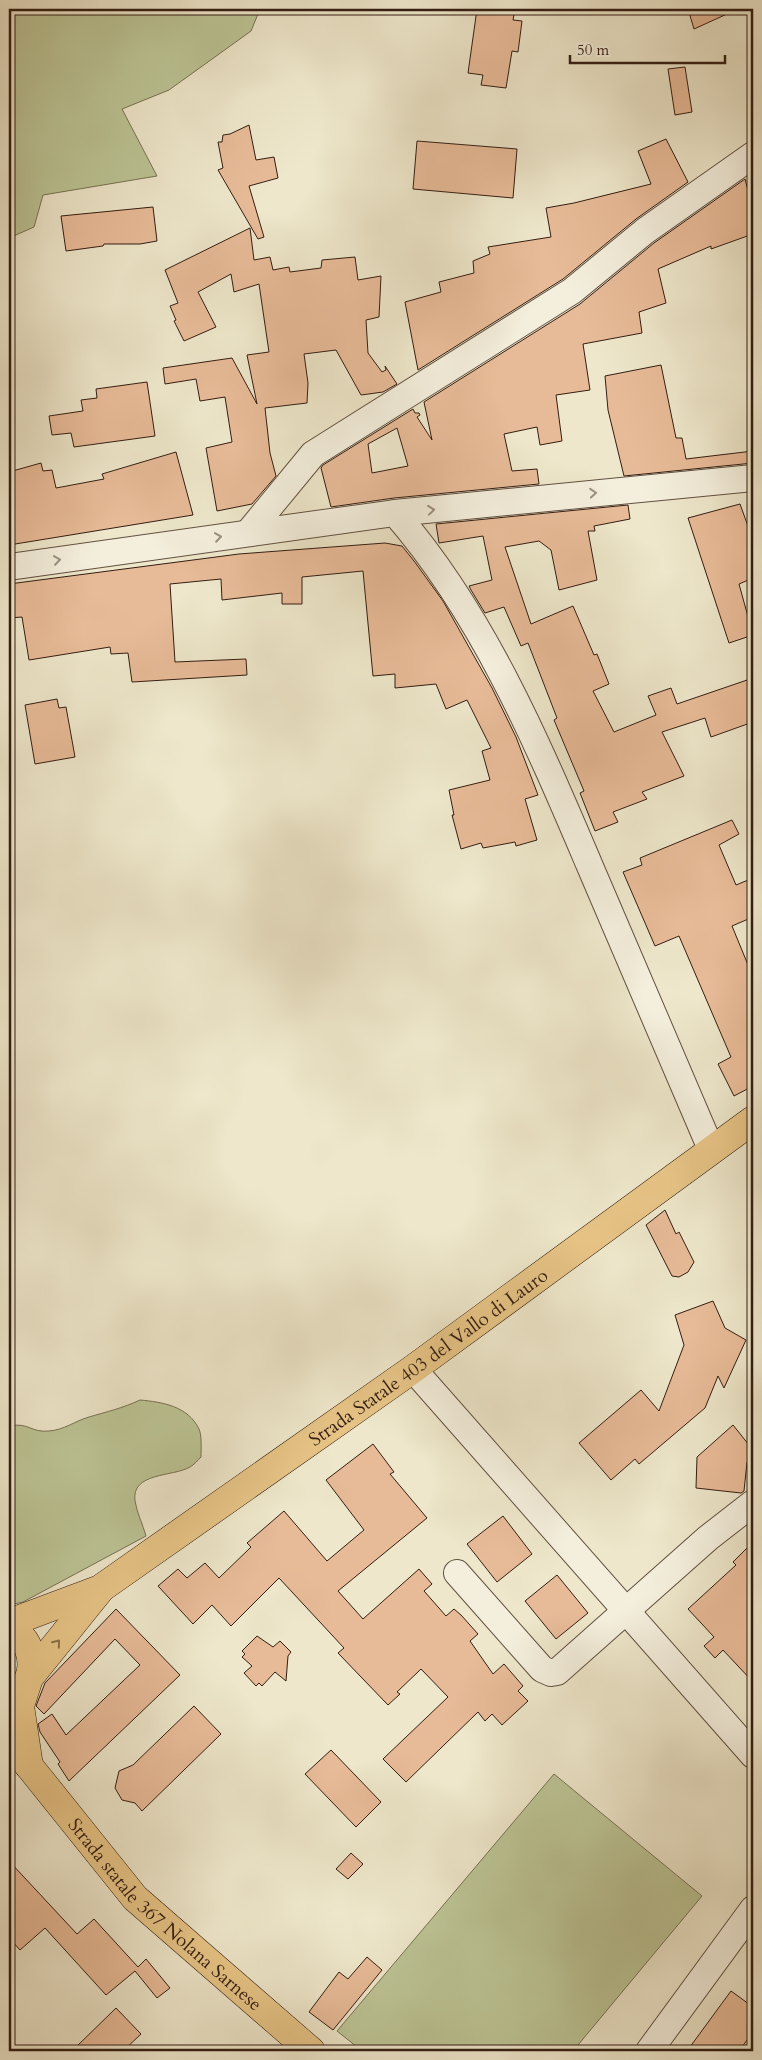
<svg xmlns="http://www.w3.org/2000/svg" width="762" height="2060" font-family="Cardo,serif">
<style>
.green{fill:#bcc495;stroke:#787054}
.building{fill:#e8bb98;stroke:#331d12;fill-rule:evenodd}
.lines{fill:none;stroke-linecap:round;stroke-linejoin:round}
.minor-casing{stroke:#625040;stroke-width:28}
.major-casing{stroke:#331d12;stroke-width:29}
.minor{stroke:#f4efdd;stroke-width:26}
.major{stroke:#e7c486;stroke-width:28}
.oneway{stroke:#9d9082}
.oneway2{stroke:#8d704c}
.labels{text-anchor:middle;stroke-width:4;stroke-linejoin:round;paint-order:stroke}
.street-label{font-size:19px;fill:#331d12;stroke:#f4efdd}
</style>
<rect width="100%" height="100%" fill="#eee7cb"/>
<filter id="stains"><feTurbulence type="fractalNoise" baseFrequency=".004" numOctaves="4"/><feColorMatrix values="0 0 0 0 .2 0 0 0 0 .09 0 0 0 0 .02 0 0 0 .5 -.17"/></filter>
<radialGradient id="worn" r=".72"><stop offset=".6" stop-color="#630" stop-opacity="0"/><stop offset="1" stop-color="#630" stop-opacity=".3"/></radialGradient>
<!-- green -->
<g class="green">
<path d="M9 9H260L251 31 169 90 122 109 157 176 43 195 34 227 9 238Z"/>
<path d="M140 1400C162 1402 188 1406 199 1429 202 1436 201 1448 201 1457 198 1460 194 1465 190 1467 173 1477 131 1472 135 1501 137 1513 143 1525 146 1536L23 1602 9 1605V1426C29 1422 31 1433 49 1431 64 1430 75 1421 89 1417 106 1412 123 1408 140 1400Z"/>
<path d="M554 1774 702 1896 573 2051H362L337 2031Z"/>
</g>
<!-- building -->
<g class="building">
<path d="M477 9H515L513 20 522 21 518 52 512 51 506 88 481 85 483 75 468 73Z"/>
<path d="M688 9H738L694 29Z"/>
<path d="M685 67 692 112 675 115 668 69Z"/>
<path d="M249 125 256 160 274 157 278 178 249 186 264 237 258 239 218 170 223 168 218 142H222L223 135 230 134Z"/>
<path d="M666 139 688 182 636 219 563 279 418 370 405 302 441 292 439 282 474 273 473 261 490 254 488 247 551 237 546 208 574 203 651 184 638 151Z"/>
<path d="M417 141 517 149 513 198 413 189Z"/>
<path d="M745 179 753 209V234L711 249V246L658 269 666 303 639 312 642 333 583 344 590 390 556 395 562 441 540 445 537 427 504 434 512 471 537 469 539 484 394 498 331 507 321 468 323 465 413 409 415 413H419L420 415 417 417 432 440 424 402 580 304 654 243ZM397 428 408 466 372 473 368 444Z"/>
<path d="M153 207 157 241 140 244H104L103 246 66 251 61 216Z"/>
<path d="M250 228 254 260 270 257 273 270 289 267 290 272 321 268 322 260 355 257 358 280 381 276 379 317 366 320 368 353 382 372 386 370 385 366 397 384 383 392 361 395 336 350 304 354 308 383 307 403 265 408 270 453 276 476 252 504 217 511 206 448 232 442 225 397 200 401 196 379 165 384 163 368 232 358 257 404 247 355 269 352 259 284 234 292 231 274 198 292 216 327 184 341 174 321 176 320 170 306 178 303 165 270Z"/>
<path d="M661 365 676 438H682L686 459 753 451V463L624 476 608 410 605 376Z"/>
<path d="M147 382 155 436 74 447 71 433 52 435 49 416 83 411 81 400 97 398 96 389Z"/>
<path d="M176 452 193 515 9 545V472L41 463 43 471 52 470 56 488 104 479 102 474Z"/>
<path d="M740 504 753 540V578L739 584 753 635 729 643 688 518Z"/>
<path d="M628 505 630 519 594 526 595 531H588L597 580 559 590 551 550 539 541 505 547 531 624 573 606 594 655 597 654 609 684 593 691 614 732 656 715 648 696 671 688 677 704 753 678V722L711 737 705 718 662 732 684 776 642 792 647 799 613 812 618 822 595 831 580 793 584 791 554 720 557 718 528 643 521 646 504 607 485 613 471 590 469 586 492 580 483 536 439 543 436 524Z"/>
<path d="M385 543 402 546 414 561 443 601 492 688 516 737 538 795 525 799 537 840 516 846 515 842 483 848 481 843 461 849 452 815H454L449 790 490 780 482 751 491 748 467 700 446 709 436 684 395 688V674L373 676 363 571 302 577V604H282V593L222 600 221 579 170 584 175 662 246 659 247 675 132 682 128 653 111 654 110 647 29 660 22 617 9 618V584L239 554Z"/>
<path d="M57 699 59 708 66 707 75 757 35 764 25 705Z"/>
<path d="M732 820 739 834 719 845 736 885 753 878V917L732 926 753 977V1086L734 1096 718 1064 731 1057 679 936 655 946 623 872 642 865 640 858Z"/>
<path d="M665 1210 676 1234 679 1232 694 1262 688 1272 679 1277 672 1276 646 1225Z"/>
<path d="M713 1301 725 1328 746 1340 724 1388 718 1376 705 1408 639 1464 635 1459 611 1480 579 1443 641 1390 659 1411 684 1345 675 1315Z"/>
<path d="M733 1425 753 1450V1455L747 1462 744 1491 741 1493 696 1488 697 1457Z"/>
<path d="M373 1444 394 1472 390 1474 427 1518 338 1591 363 1619 419 1569 432 1584 424 1591 446 1616 454 1609 461 1615 478 1634 470 1641 493 1674 504 1664 523 1686 518 1691 528 1701 502 1725 492 1714 485 1721 478 1712 406 1782 383 1759 448 1697 421 1669 397 1692 400 1694 388 1705 338 1653 344 1648 279 1578 231 1626 212 1605 193 1624 158 1586 178 1569 187 1578 205 1563 219 1578 251 1547 247 1543 284 1511 327 1561 364 1530 326 1480Z"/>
<path d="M503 1516 532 1554 497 1582 467 1544Z"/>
<path d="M753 1542V1682L723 1650 715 1658 704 1646 714 1637 688 1609 736 1565 733 1562Z"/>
<path d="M557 1575 588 1613 556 1639 525 1601Z"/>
<path d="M116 1609 180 1675 69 1781 58 1764 60 1762 40 1732 38 1724 52 1714 66 1735 140 1665 115 1639 44 1714 36 1706 45 1683Z"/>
<path d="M257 1636 273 1647 280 1641 291 1652 288 1656 286 1681 275 1672 262 1686 259 1683 256 1686 244 1673 252 1666 242 1657 245 1654 242 1651Z"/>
<path d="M194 1706 221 1734 142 1811 135 1803 122 1800 115 1788 119 1771 133 1765Z"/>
<path d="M331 1750 381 1802 356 1827 305 1774Z"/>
<path d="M351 1853 363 1864 348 1879 336 1869Z"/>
<path d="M9 1861 77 1934 94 1919 138 1967 146 1959 170 1988 157 1998 135 1971 106 1995 45 1928 20 1950 9 1938Z"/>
<path d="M367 1957 382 1970 333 2030 309 2012 339 1972 348 1979Z"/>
<path d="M731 1991 753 2007V2032L739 2051H687Z"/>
<path d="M116 2008 141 2034 123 2051H72Z"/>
</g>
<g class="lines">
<defs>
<g id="minor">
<path d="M395 513C483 614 537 742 589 864 630 959 671 1054 711 1149"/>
<path d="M248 533 313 454 572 291 645 231 753 155"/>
<path d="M9 567 395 513 753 478"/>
<path d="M413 1369 753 1755"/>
<path d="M457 1573 542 1669 551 1673 557 1672 708 1538 753 1503"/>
<path d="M649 2051 753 1909"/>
</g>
<g id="major">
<path id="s1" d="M9 1623 100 1589 413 1369 753 1120"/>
<path d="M9 1629C31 1638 37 1665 26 1684"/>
<path id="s2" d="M9 1741 135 1898 311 2051"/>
<path d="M29 1766 20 1706 29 1678 99 1591"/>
</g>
</defs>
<!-- minor casing -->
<use href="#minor" class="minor-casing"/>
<!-- major casing -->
<use href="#major" class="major-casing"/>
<!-- minor -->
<use href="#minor" class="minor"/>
<!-- major -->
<use href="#major" class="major"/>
</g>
<!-- one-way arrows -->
<defs><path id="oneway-chevron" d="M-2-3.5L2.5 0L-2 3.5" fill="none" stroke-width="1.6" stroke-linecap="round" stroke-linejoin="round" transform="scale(1.25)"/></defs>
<g class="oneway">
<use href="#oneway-chevron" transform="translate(593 493) rotate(-5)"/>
<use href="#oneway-chevron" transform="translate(431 510) rotate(-6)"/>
<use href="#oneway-chevron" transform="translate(218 537) rotate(-8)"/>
<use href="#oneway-chevron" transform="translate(57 560) rotate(-8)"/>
</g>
<use class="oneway2" href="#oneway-chevron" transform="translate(57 1643) rotate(-51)"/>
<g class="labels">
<!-- street labels -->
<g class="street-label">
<text dy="7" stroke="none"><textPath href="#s1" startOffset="499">Strada Statale 403 del Vallo di Lauro</textPath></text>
<text dy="7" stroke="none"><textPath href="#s2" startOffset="234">Strada statale 367 Nolana Sarnese</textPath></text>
</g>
</g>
<!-- margin -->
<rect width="762" height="2060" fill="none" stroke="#eee7cb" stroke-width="30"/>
<rect x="10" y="10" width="742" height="2040" fill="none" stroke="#331d12" stroke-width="2.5"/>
<rect x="15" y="15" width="732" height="2030" fill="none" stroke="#331d12"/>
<!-- scale -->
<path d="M570 55v8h155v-8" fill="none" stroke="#331d12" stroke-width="2.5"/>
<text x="577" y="55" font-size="15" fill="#331d12" stroke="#f4efdd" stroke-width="4" paint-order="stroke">50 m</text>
<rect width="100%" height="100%" filter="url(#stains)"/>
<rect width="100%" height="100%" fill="url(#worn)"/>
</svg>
